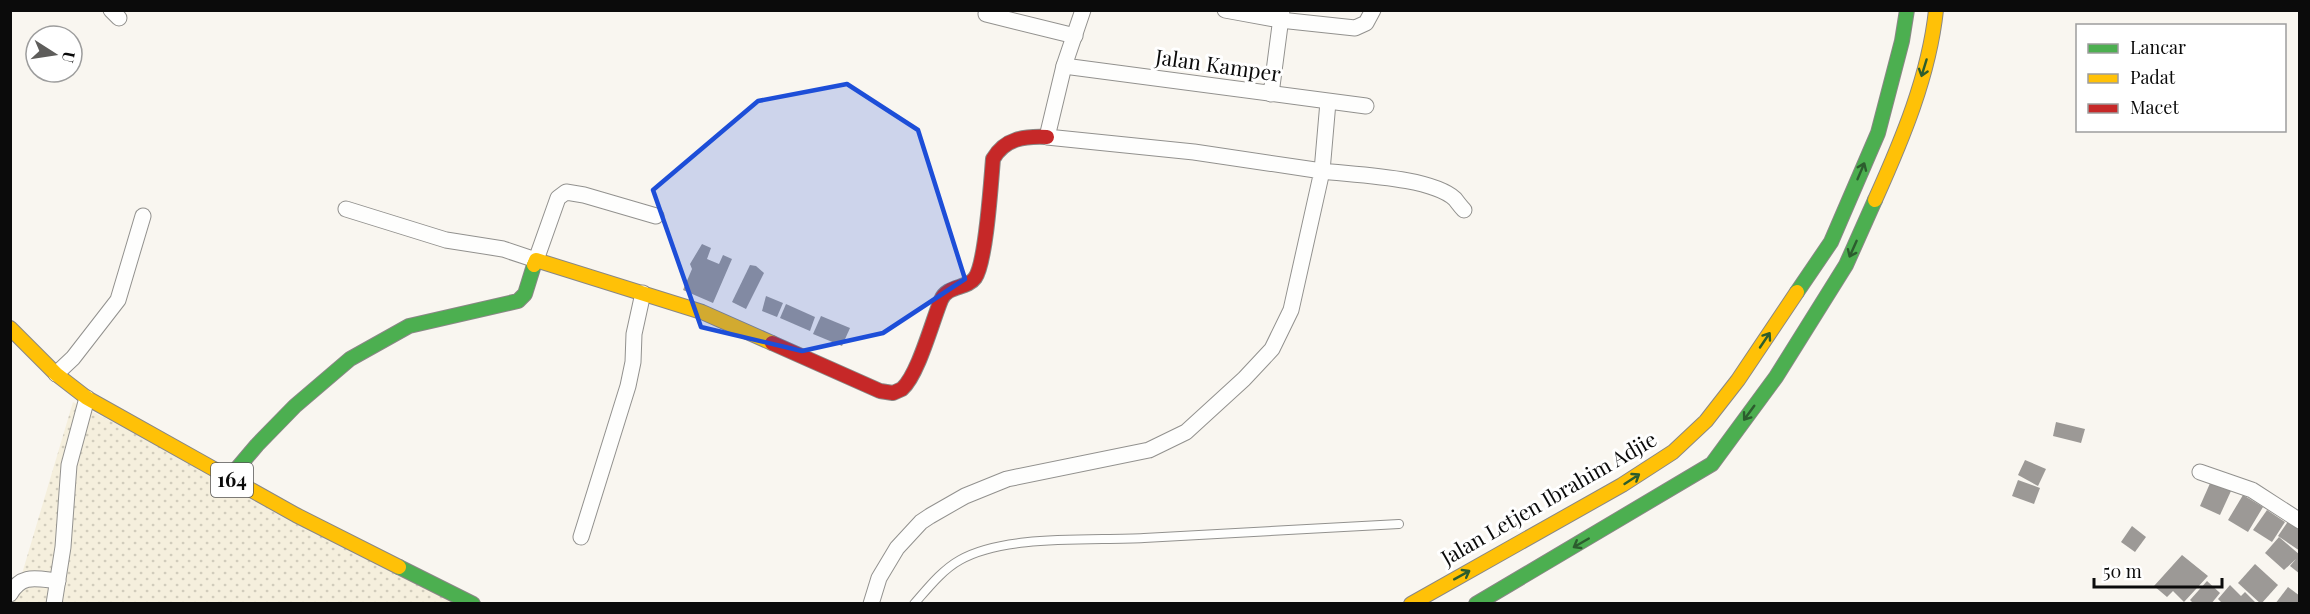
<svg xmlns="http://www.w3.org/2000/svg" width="2310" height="614" font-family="'Playfair Display',serif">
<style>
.farmland{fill:url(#farmland-dots)}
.building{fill:#9c9996}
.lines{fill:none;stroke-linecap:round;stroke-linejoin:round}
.lane-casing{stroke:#92918e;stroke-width:10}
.street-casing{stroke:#92918e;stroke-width:17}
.fast-casing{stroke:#898785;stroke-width:16}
.slow-casing{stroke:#898785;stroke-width:16}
.jam-casing{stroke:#898785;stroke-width:16}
.lane{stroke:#fefefd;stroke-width:8}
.street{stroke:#fefefd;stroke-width:15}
.fast{stroke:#4caf50;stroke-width:14}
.slow{stroke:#ffc107;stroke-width:14}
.jam{stroke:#c62828;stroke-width:14}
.oneway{stroke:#2c5d2e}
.marked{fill:#1d4ed8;fill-opacity:0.2;stroke:#1d4ed8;stroke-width:4.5;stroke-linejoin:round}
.labels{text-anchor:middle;stroke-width:6;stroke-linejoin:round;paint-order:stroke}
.shield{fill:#fff;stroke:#545454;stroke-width:1.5}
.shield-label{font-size:20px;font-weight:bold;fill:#0b0b0b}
.street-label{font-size:21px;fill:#0b0b0b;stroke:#fff}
</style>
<defs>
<pattern id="farmland-dots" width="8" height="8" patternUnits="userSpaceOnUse" patternTransform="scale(1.5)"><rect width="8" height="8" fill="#f5efdd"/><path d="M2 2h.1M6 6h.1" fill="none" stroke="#d1ccbc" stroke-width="1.8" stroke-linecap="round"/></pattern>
</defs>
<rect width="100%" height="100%" fill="#f9f6f0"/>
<!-- farmland -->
<path class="farmland" d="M73 402 475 604H13Z"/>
<!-- building -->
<g class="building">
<path d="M702 244 711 248 707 259 719 264 723 255 732 259 713 303 683 290 692 269 690 264Z"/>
<path d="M750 265 756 266 764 273 746 309 732 302Z"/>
<path d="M766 296 783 303 777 317 762 311Z"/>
<path d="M786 304 815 317 810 331 780 318Z"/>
<path d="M821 316 850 328 842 346 813 334Z"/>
<path d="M2056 422 2085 429 2081 443 2053 436Z"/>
<path d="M2025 460 2046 469 2038 486 2018 475Z"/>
<path d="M2018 480 2040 488 2034 504 2012 496Z"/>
<path d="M2211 481 2231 491 2220 515 2200 506Z"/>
<path d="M2243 495 2263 507 2248 532 2228 520Z"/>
<path d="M2267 510 2285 522 2272 542 2253 530Z"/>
<path d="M2289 520 2300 527V551L2278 536Z"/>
<path d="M2132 526 2146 537 2135 552 2121 542Z"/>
<path d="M2279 537 2300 555V574L2290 566 2296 559 2284 570 2265 553Z"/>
<path d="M2182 555 2208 576 2184 602 2173 591 2167 597 2154 586Z"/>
<path d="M2255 564 2278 585 2261 604 2238 583Z"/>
<path d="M2207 581 2220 593 2211 604H2194L2190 600Z"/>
<path d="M2230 585 2241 596 2245 592 2257 604H2223L2218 599Z"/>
<path d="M2288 587 2300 596V604H2275Z"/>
</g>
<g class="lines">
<defs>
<path id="lane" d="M914 604C928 588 942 570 960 560 1005 534 1093 541 1144 538 1229 533 1314 528 1399 524"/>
<g id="street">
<path d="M111 10 119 18"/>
<path d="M1225 10 1280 20 1355 28 1366 23 1373 10"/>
<path d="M986 14 1075 36"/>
<path d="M1064 66 1366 106"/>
<path d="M1271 94 1282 10"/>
<path d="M1328 102 1322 171C1354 175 1431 177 1455 199 1458 203 1461 207 1464 210"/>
<path d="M346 209 446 240 503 249 536 260 558 198 566 192 584 195 656 216"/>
<path d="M56 374 73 358 118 300 143 216"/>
<path d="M2200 472 2252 490 2300 521"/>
<path d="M581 537 628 386 633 362 634 334 643 293"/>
<path d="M10 594C22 573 37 579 58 581"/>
<path d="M54 604 63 547 69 465 87 398"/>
<path d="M871 604 879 578 897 548 921 522 930 516 965 496 1007 479 1149 450 1186 432 1244 379 1272 349 1291 310 1322 171 1194 152 1047 137 1064 66 1083 10"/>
</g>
<g id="fast">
<path d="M1797 292 1831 242 1878 133 1902 41 1907 10"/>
<path d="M229 478 257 445 295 406 350 359 409 326 518 301 525 294 534 265"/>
<path d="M399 567 473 604"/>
<path d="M1476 604 1712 464 1776 377 1846 265 1875 200"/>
</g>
<g id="slow">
<path d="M1875 200C1902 140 1929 76 1936 10"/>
<path d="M534 265 536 260 702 312 772 343"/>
<path d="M10 328 56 374 87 398 296 515 399 567"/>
<path d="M1411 604 1622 485 1673 452 1706 421 1738 380 1797 292"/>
</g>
<path id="jam" d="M772 343 880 391 893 393 902 389C918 375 932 322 941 300 947 285 967 289 975 278 986 263 991 182 993 159 1005 138 1025 136 1047 137"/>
</defs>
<!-- lane casing -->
<use href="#lane" class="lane-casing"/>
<!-- street casing -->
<use href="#street" class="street-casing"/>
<!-- fast casing -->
<use href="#fast" class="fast-casing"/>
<!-- slow casing -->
<use href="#slow" class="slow-casing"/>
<!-- jam casing -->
<use href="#jam" class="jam-casing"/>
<!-- lane -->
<use href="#lane" class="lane"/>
<!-- street -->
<use href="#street" class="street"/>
<!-- fast -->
<use href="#fast" class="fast"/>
<!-- slow -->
<use href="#slow" class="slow"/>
<!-- jam -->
<use href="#jam" class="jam"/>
</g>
<!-- one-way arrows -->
<defs><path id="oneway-shaft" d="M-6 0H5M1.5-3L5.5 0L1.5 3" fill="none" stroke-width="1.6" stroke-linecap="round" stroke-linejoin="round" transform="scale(1.5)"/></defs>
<g class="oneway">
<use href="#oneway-shaft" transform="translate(1924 68) rotate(107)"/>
<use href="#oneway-shaft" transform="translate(1861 171) rotate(-67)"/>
<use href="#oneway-shaft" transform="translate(1853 249) rotate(114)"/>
<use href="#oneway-shaft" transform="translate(1765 340) rotate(-56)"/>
<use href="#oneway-shaft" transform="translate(1749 413) rotate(126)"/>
<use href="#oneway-shaft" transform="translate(1632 479) rotate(-33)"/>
<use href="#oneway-shaft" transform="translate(1581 543) rotate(150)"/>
<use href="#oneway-shaft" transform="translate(1462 575) rotate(-29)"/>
</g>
<!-- marked area -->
<path class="marked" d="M847 84 918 130 965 279 883 333 802 351 701 327 653 190 758 101Z"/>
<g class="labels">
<!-- shield labels -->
<rect class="shield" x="211" y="463" width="42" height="34" rx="4.5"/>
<g class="shield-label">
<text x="232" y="487">164</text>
</g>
<!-- street labels -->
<g class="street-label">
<text transform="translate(1218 66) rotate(8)" y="7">Jalan Kamper</text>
<text transform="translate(1549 499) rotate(-30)" y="7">Jalan Letjen Ibrahim Adjie</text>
</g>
</g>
<!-- border -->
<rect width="2310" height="614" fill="none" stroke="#0b0b0b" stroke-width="24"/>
<!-- legend -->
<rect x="2076" y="24" width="210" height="108" fill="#ffffff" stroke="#9d9d9d" stroke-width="1.5"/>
<rect x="2088" y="44" width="30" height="9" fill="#4caf50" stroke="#9d9d9d" stroke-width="1.5"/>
<text x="2130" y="54" font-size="18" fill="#0b0b0b">Lancar</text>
<rect x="2088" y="74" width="30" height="9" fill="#ffc107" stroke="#9d9d9d" stroke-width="1.5"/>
<text x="2130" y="84" font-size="18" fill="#0b0b0b">Padat</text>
<rect x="2088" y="104" width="30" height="9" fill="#c62828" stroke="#9d9d9d" stroke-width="1.5"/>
<text x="2130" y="114" font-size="18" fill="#0b0b0b">Macet</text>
<!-- north arrow -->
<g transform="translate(54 54) rotate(102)"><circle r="28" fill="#ffffff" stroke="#9d9d9d" stroke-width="1.5"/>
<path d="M0-4.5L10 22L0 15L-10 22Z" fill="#5e5d5b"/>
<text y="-9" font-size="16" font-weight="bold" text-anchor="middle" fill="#0b0b0b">U</text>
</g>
<!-- scale -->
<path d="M2094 578v9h128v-9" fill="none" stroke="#0b0b0b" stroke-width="3"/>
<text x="2103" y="578" font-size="18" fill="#0b0b0b" stroke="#ffffff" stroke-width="4.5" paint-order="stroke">50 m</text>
</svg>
